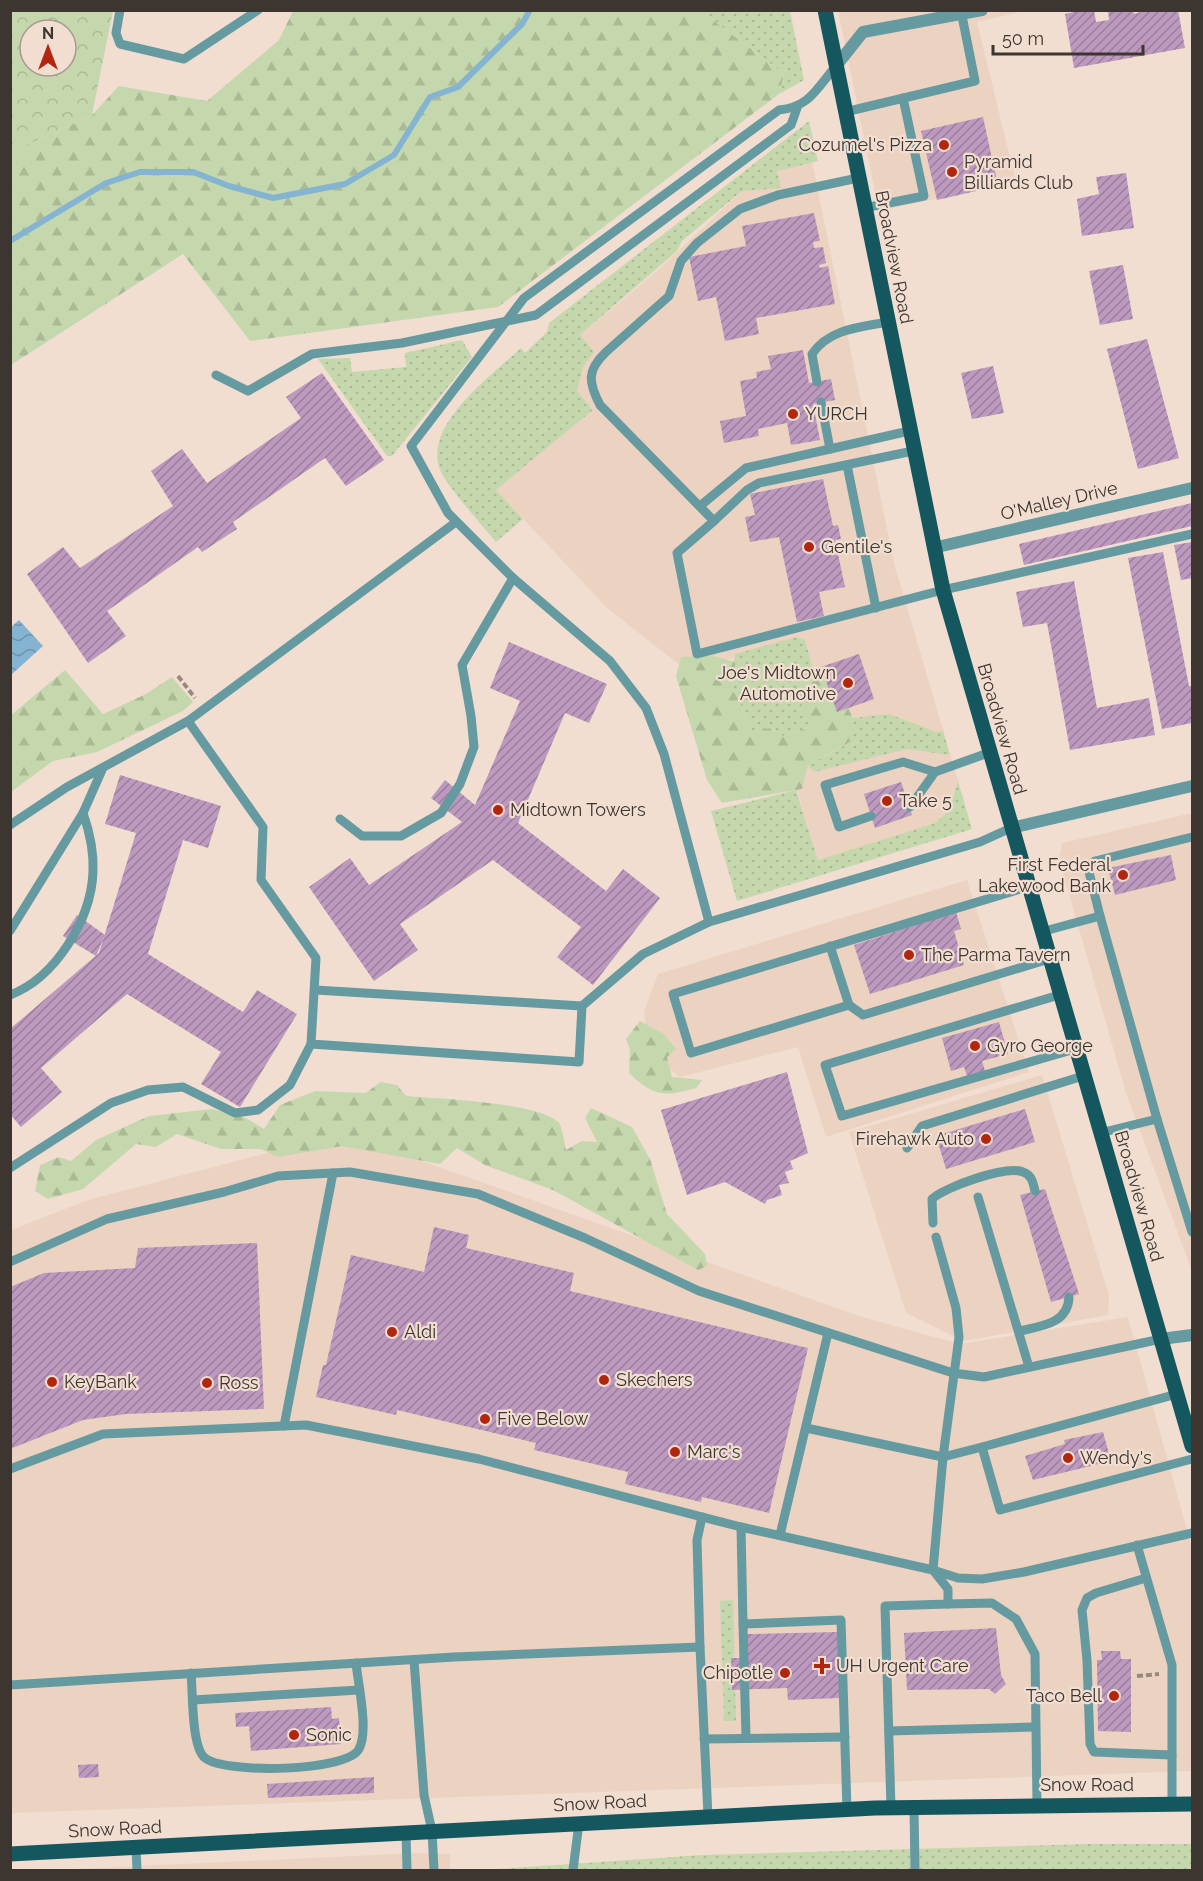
<svg xmlns="http://www.w3.org/2000/svg" width="1203" height="1881" font-family="Raleway,sans-serif">
<style>
.built{fill:#ecd2c1}
.grass{fill:url(#grass-dots)}
.forest{fill:url(#forest-firs)}
.park{fill:url(#park-crowns);fill-rule:evenodd}
.water{fill:url(#water-waves)}
.lines{fill:none;stroke-linecap:round;stroke-linejoin:round}
.stream{stroke:#85b4d3;stroke-width:6}
.building{fill:url(#building-hatch)}
.path{stroke:#968980;stroke-width:4;stroke-dasharray:6 3;stroke-linecap:butt}
.lane{stroke:#659aa1;stroke-width:9}
.street{stroke:#659aa1;stroke-width:12}
.primary{stroke:#15575f;stroke-width:15}
.poi-dot{fill:#b2250e;stroke:#f1ded1;stroke-width:2}
.labels{text-anchor:middle;stroke-width:4.5;stroke-linejoin:round;paint-order:stroke}
.poi-label{font-size:18px;fill:#3c3530;stroke:#f1ded1;text-anchor:start}
.street-label{font-size:18px;fill:#3c3530;stroke:#f1ded1}
</style>
<defs>
<pattern id="grass-dots" width="8" height="8" patternUnits="userSpaceOnUse" patternTransform="scale(1.5)"><rect width="8" height="8" fill="#c5d8ad"/><path d="M2 2h.1M6 6h.1" fill="none" stroke="#aaba95" stroke-width="1.8" stroke-linecap="round"/></pattern>
<pattern id="forest-firs" width="22" height="20" patternUnits="userSpaceOnUse" patternTransform="scale(1.5)"><rect width="22" height="20" fill="#c5d8ad"/><path d="M5 1l3.5 6h-7zM16 11l3.5 6h-7z" fill="#aaba95"/></pattern>
<pattern id="park-crowns" width="20" height="18" patternUnits="userSpaceOnUse" patternTransform="scale(1.5)"><rect width="20" height="18" fill="#c5d8ad"/><path d="M2 6a3 3 0 1 1 6 0M12 15a3 3 0 1 1 6 0" fill="none" stroke="#aaba95"/></pattern>
<pattern id="water-waves" width="16" height="10" patternUnits="userSpaceOnUse" patternTransform="scale(1.5)"><rect width="16" height="10" fill="#85b4d3"/><path d="M0 5q4-4 8 0t8 0" fill="none" stroke="#6e93ac"/></pattern>
<pattern id="building-hatch" width="6" height="6" patternUnits="userSpaceOnUse" patternTransform="scale(1.5)"><rect width="6" height="6" fill="#bd99bf"/><path d="M-1 1l2-2M0 6l6-6M5 7l2-2" fill="none" stroke="#9b7e9c"/></pattern>
</defs>
<rect width="100%" height="100%" fill="#f1ded1"/>
<!-- built -->
<g class="built">
<path d="M838 11H1024L977 22 1016 182 879 211Z"/>
<path d="M812 162 894 563 958 781 949 811 935 823 818 860 791 771 837 755 805 640 686 670 607 608 496 490 593 410 577 391 579 336 658 270 742 191 776 168Z"/>
<path d="M1192 813V1271L1126 1093 1059 859 1062 843Z"/>
<path d="M967 880 1029 1072 826 1137 798 1047 680 1077 649 1054 644 1011 658 974Z"/>
<path d="M1042 1075 1109 1295 1108 1315 963 1341 906 1313 849 1132Z"/>
<path d="M343 1133 862 1317 960 1344 1128 1317 1192 1548V1771L11 1813V1230L88 1200Z"/>
<path d="M419 1853 450 1854V1870H53Z"/>
</g>
<!-- grass -->
<g class="grass">
<path d="M701 11H790L804 80 779 94 784 74Z"/>
<path d="M809 121 818 161 777 171 781 188 742 191 682 241 677 251 580 335 594 352 583 367 577 391 593 410 496 490 523 519 496 542C482 525 450 490 441 472 420 427 491 376 521 348L525 353 547 332 549 323Z"/>
<path d="M462 340 472 357 392 456H387L318 359 350 358 352 372 406 367 405 353Z"/>
<path d="M796 637 805 640 813 669 816 671 800 680 810 727 783 736 771 728 751 731 731 681 735 654Z"/>
<path d="M889 714 936 732 943 731 950 755 907 749 814 772 808 765 847 744 853 718Z"/>
<path d="M958 781 972 829 737 901 711 811 796 790 818 860 935 823 949 811Z"/>
<path d="M733 1600 736 1721H724L720 1601Z"/>
<path d="M1090 1844H1192V1870H483L702 1855Z"/>
</g>
<!-- forest -->
<g class="forest">
<path d="M293 11H701L784 74 779 94 498 307 250 341 183 254 11 365V152L92 115 119 86 207 101 279 40Z"/>
<path d="M712 656 736 662 731 681 751 731 771 728 783 736 810 727 802 711 800 680 816 671 830 673 853 718 848 743 808 765 802 789 722 803 707 780 676 676 681 657Z"/>
<path d="M65 670 103 714 144 695 172 677 193 702 183 711 97 752 53 761 11 792V715Z"/>
<path d="M640 1021 664 1034 676 1049 667 1057 672 1077 702 1080 696 1088C664 1097 654 1097 629 1073L630 1050 626 1039Z"/>
<path d="M380 1082 397 1085 406 1096C437 1099 540 1102 559 1123 563 1129 564 1142 566 1150L582 1141 597 1142 585 1118 591 1108 632 1127 650 1159 667 1214 705 1254 707 1266 698 1270 553 1190 485 1165 457 1148 440 1164 342 1146 278 1157 261 1149H221L177 1134 156 1147 136 1144 83 1189 48 1199 35 1191 40 1165 59 1157 71 1161 96 1140 149 1116 212 1109 246 1118 264 1129 280 1105 315 1091 366 1093Z"/>
</g>
<!-- park -->
<path class="park" d="M10 11H113L92 115 11 152ZM30 30H66V66H30Z"/>
<!-- water -->
<path class="water" d="M19 620 43 646 11 675V627Z"/>
<g class="lines">
<!-- stream -->
<path class="stream" d="M10 241 106 183 140 172H193L229 186 273 198 345 184 394 155 430 97 458 87 522 24 530 10"/>
</g>
<!-- building -->
<g class="building">
<path d="M1083 10H1094L1096 22 1109 20 1108 10H1133L1134 14 1147 10H1178L1185 48 1074 68 1065 14Z"/>
<path d="M983 117 998 186 937 200 921 131Z"/>
<path d="M1126 173 1134 228 1082 236 1077 199 1099 194 1096 177Z"/>
<path d="M814 213 820 241 813 242 814 248 823 247 826 263 819 265 820 268 828 266 835 304 756 318 759 334 725 341 716 297 698 301 689 257 746 246 742 226Z"/>
<path d="M1123 265 1133 319 1100 325 1089 271Z"/>
<path d="M1147 339 1179 458 1138 469 1107 349Z"/>
<path d="M803 350 809 383 831 379 835 400 813 404 820 440 791 445 787 423 758 429 759 436 724 443 720 421 746 416 740 381 757 378 756 372 771 369 768 356Z"/>
<path d="M993 366 1004 413 972 419 961 373Z"/>
<path d="M322 373 384 460 346 486 325 458 233 522 237 529 202 552 198 547 107 611 126 636 88 663 27 574 63 547 80 568 173 506 151 471 182 449 207 483 301 418 286 397Z"/>
<path d="M823 479 833 526 838 525 841 539 835 540 845 587 819 592 824 616 797 622 779 537 750 542 745 517 755 515 750 494Z"/>
<path d="M1192 503V526L1024 565 1019 544Z"/>
<path d="M1192 542V578L1181 580 1174 545Z"/>
<path d="M1163 552 1189 686H1192V723L1162 729 1128 558Z"/>
<path d="M1074 581 1097 708 1149 698 1155 735 1070 750 1047 623 1023 627 1016 592Z"/>
<path d="M509 642 607 684 589 723 565 713 518 823 606 891 623 869 660 898 593 985 557 957 581 927 493 860 400 924 418 950 374 981 309 887 350 858 369 885 462 822 431 798 445 780 475 805 520 701 490 688Z"/>
<path d="M859 654 874 699 837 712 821 667Z"/>
<path d="M120 775 221 806 208 848 183 840 148 954 243 1012 257 990 297 1014 240 1107 201 1084 221 1052 127 994 41 1068 62 1092 21 1127 10 1114V1029L99 953 136 833 105 824Z"/>
<path d="M901 782 912 815 875 828 864 794Z"/>
<path d="M1171 855 1176 880 1115 895 1108 868Z"/>
<path d="M956 912 961 929 954 931 964 965 870 994 854 945Z"/>
<path d="M77 915 105 935 96 956 63 936Z"/>
<path d="M999 1022 1008 1054 982 1061 985 1071 967 1076 964 1067 951 1071 942 1038Z"/>
<path d="M787 1072 808 1153 790 1161 793 1169 785 1172 789 1183 779 1185 782 1195 767 1200 765 1204 725 1182 687 1195 661 1110Z"/>
<path d="M1025 1109 1035 1142 946 1169 936 1136Z"/>
<path d="M1045 1189 1079 1294 1051 1302 1020 1195Z"/>
<path d="M434 1227 469 1235 466 1248 574 1273 570 1291 808 1348 769 1513 702 1497 701 1502 625 1484 628 1472 534 1450 536 1443 397 1410 396 1415 316 1397 323 1365H326L351 1255 424 1272Z"/>
<path d="M257 1243 264 1409 126 1414 83 1420 10 1449V1287L44 1273 135 1268 138 1248Z"/>
<path d="M1103 1432 1111 1461 1033 1480 1025 1456 1065 1444 1064 1440Z"/>
<path d="M996 1628 1001 1675 1006 1684 995 1694 989 1689 907 1690 904 1633Z"/>
<path d="M838 1632 840 1698 788 1700 787 1688 732 1690 731 1658H748L747 1634Z"/>
<path d="M1101 1651H1120L1121 1659H1131V1732L1098 1731 1097 1660H1102Z"/>
<path d="M331 1707 332 1719 339 1718 341 1744 251 1751 249 1726 236 1727 235 1713Z"/>
<path d="M98 1764 99 1777 79 1778 78 1765Z"/>
<path d="M374 1777V1793L268 1798 267 1784Z"/>
</g>
<g class="lines">
<!-- path -->
<g class="path">
<path d="M178 676 195 698"/>
<path d="M1137 1676 1159 1674"/>
</g>
<!-- lane -->
<g class="lane">
<path d="M120 10 116 33 120 44 184 59 258 10"/>
<path d="M836 66C817 88 810 107 779 110L524 298 411 446 448 513 513 578 610 661 646 708 664 754 709 922 980 842 1011 828"/>
<path d="M845 112 975 81 962 16"/>
<path d="M858 178 778 195 740 209 697 243 681 261 669 296 606 352C587 370 588 382 600 405L714 521 677 553 697 654 943 590 1192 534"/>
<path d="M864 208 924 196 903 98"/>
<path d="M216 375 248 391 312 354 402 343 536 315 791 125 797 108"/>
<path d="M817 382 812 354C829 329 860 327 888 322"/>
<path d="M821 402 830 449 909 431"/>
<path d="M847 465 876 608"/>
<path d="M700 506 746 468 830 449"/>
<path d="M714 521 747 490 759 483 913 451"/>
<path d="M456 522 188 721 263 827 261 880 316 958 311 1044 579 1062 582 1006 643 954 709 922"/>
<path d="M910 807 935 772"/>
<path d="M871 816 839 827 825 785 903 762 935 772 988 753"/>
<path d="M340 819 362 836H401L441 813 460 784 474 747 471 716 462 665 513 578"/>
<path d="M10 825 67 787 188 721"/>
<path d="M1027 887 673 994 691 1053 849 1005 863 1015 1049 959"/>
<path d="M1100 916 1089 872V866L1095 861 1192 837"/>
<path d="M10 931 83 813 102 770"/>
<path d="M1041 932 1100 916 1157 1119 1100 1133"/>
<path d="M830 946 849 1005"/>
<path d="M315 990 582 1006"/>
<path d="M10 995C55 978 91 920 93 872 94 851 90 833 83 813"/>
<path d="M1059 995 825 1065 842 1116 1075 1049"/>
<path d="M1157 1119 1192 1232"/>
<path d="M907 1148 922 1126 1083 1076"/>
<path d="M10 1168 111 1103 148 1090 183 1087 235 1113 258 1110 290 1085 311 1044"/>
<path d="M978 1197 1029 1367"/>
<path d="M933 1223 932 1199C945 1187 1006 1165 1023 1172 1032 1175 1033 1183 1035 1191"/>
<path d="M10 1262 107 1219 224 1192 278 1176 350 1172 478 1194 585 1238 699 1291 953 1373 984 1377 1161 1339"/>
<path d="M1020 1331C1041 1326 1068 1324 1069 1297"/>
<path d="M1177 1394 982 1447 1000 1510 1192 1459"/>
<path d="M284 1426 333 1173"/>
<path d="M806 1428 943 1457 982 1447"/>
<path d="M10 1469 103 1434 306 1425 479 1459 741 1527 933 1570 958 1578 982 1579 1024 1572 1192 1533"/>
<path d="M741 1527 743 1624 841 1620 847 1810"/>
<path d="M780 1535 828 1333"/>
<path d="M1137 1545 1172 1665V1805"/>
<path d="M1146 1578 1096 1593 1087 1598 1082 1610 1087 1660 1090 1744 1094 1752 1172 1755"/>
<path d="M948 1604 992 1603 1016 1619 1035 1654 1037 1805"/>
<path d="M743 1624 746 1738"/>
<path d="M700 1647 697 1540 702 1517"/>
<path d="M414 1660 424 1795 432 1831 434 1870"/>
<path d="M191 1673C193 1691 191 1747 205 1758 225 1774 347 1772 359 1749 369 1731 358 1684 356 1663"/>
<path d="M10 1685 454 1657 700 1647 708 1816"/>
<path d="M193 1700 359 1690"/>
<path d="M889 1731 1035 1727"/>
<path d="M704 1739 845 1737"/>
<path d="M914 1807 915 1870"/>
<path d="M891 1808 885 1606 948 1604V1589L933 1570 943 1457 959 1337 956 1308 936 1237"/>
<path d="M406 1832 407 1870"/>
<path d="M136 1847 137 1870"/>
<path d="M573 1870 579 1823"/>
</g>
<!-- street -->
<g class="street">
<path d="M836 66 863 32 982 10"/>
<path d="M933 548 1192 488"/>
<path d="M1011 828 1192 786"/>
<path d="M1161 1339 1192 1335"/>
</g>
<!-- primary -->
<g class="primary">
<path d="M825 10 943 590 1192 1446"/>
<path d="M10 1854 875 1808 1192 1804"/>
</g>
</g>
<!-- markers -->
<g class="poi-dot">
<circle cx="944" cy="145" r="6"/>
<circle cx="952" cy="172" r="6"/>
<circle cx="793" cy="414" r="6"/>
<circle cx="809" cy="547" r="6"/>
<circle cx="848" cy="683" r="6"/>
<circle cx="887" cy="801" r="6"/>
<circle cx="498" cy="810" r="6"/>
<circle cx="1123" cy="875" r="6"/>
<circle cx="909" cy="955" r="6"/>
<circle cx="975" cy="1046" r="6"/>
<circle cx="986" cy="1139" r="6"/>
<circle cx="392" cy="1332" r="6"/>
<circle cx="604" cy="1380" r="6"/>
<circle cx="52" cy="1382" r="6"/>
<circle cx="207" cy="1383" r="6"/>
<circle cx="485" cy="1419" r="6"/>
<circle cx="675" cy="1452" r="6"/>
<circle cx="1068" cy="1458" r="6"/>
<path d="M819 1657h6v6h6v6h-6v6h-6v-6h-6v-6h6z"/>
<circle cx="785" cy="1673" r="6"/>
<circle cx="1114" cy="1696" r="6"/>
<circle cx="294" cy="1735" r="6"/>
</g>
<g class="labels">
<!-- poi labels -->
<g class="poi-label">
<text x="932" y="151" text-anchor="end">Cozumel's Pizza</text>
<text x="964" y="168">Pyramid<tspan x="964" dy="21">Billiards Club</tspan></text>
<text x="805" y="420">YURCH</text>
<text x="821" y="553">Gentile's</text>
<text x="836" y="679" text-anchor="end">Joe's Midtown<tspan x="836" dy="21">Automotive</tspan></text>
<text x="899" y="807">Take 5</text>
<text x="510" y="816">Midtown Towers</text>
<text x="1111" y="871" text-anchor="end">First Federal<tspan x="1111" dy="21">Lakewood Bank</tspan></text>
<text x="921" y="961">The Parma Tavern</text>
<text x="987" y="1052">Gyro George</text>
<text x="974" y="1145" text-anchor="end">Firehawk Auto</text>
<text x="404" y="1338">Aldi</text>
<text x="616" y="1386">Skechers</text>
<text x="64" y="1388">KeyBank</text>
<text x="219" y="1389">Ross</text>
<text x="497" y="1425">Five Below</text>
<text x="687" y="1458">Marc's</text>
<text x="1080" y="1464">Wendy's</text>
<text x="836" y="1672">UH Urgent Care</text>
<text x="773" y="1679" text-anchor="end">Chipotle</text>
<text x="1102" y="1702" text-anchor="end">Taco Bell</text>
<text x="306" y="1741">Sonic</text>
</g>
<!-- street labels -->
<g class="street-label">
<text transform="translate(894 257) rotate(79)" y="6">Broadview Road</text>
<text transform="translate(1059 501) rotate(-13)" y="6">O'Malley Drive</text>
<text transform="translate(1002 729) rotate(74)" y="6">Broadview Road</text>
<text transform="translate(1139 1196) rotate(74)" y="6">Broadview Road</text>
<text x="1087" y="1791">Snow Road</text>
<text transform="translate(600 1803) rotate(-3)" y="6">Snow Road</text>
<text transform="translate(115 1829) rotate(-3)" y="6">Snow Road</text>
</g>
</g>
<!-- border -->
<rect width="1203" height="1881" fill="none" stroke="#3c3530" stroke-width="24"/>
<!-- north arrow -->
<g transform="translate(48 48)"><circle r="28" fill="#f1ded1" stroke="#a99a91" stroke-width="1.5"/>
<path d="M0-4.5L10 22L0 15L-10 22Z" fill="#b2250e"/>
<text y="-9" font-size="16" font-weight="bold" text-anchor="middle" fill="#3c3530">N</text>
</g>
<!-- scale -->
<path d="M993 45v9h150v-9" fill="none" stroke="#3c3530" stroke-width="3"/>
<text x="1002" y="45" font-size="18" fill="#3c3530" stroke="#f1ded1" stroke-width="4.5" paint-order="stroke">50 m</text>
</svg>
